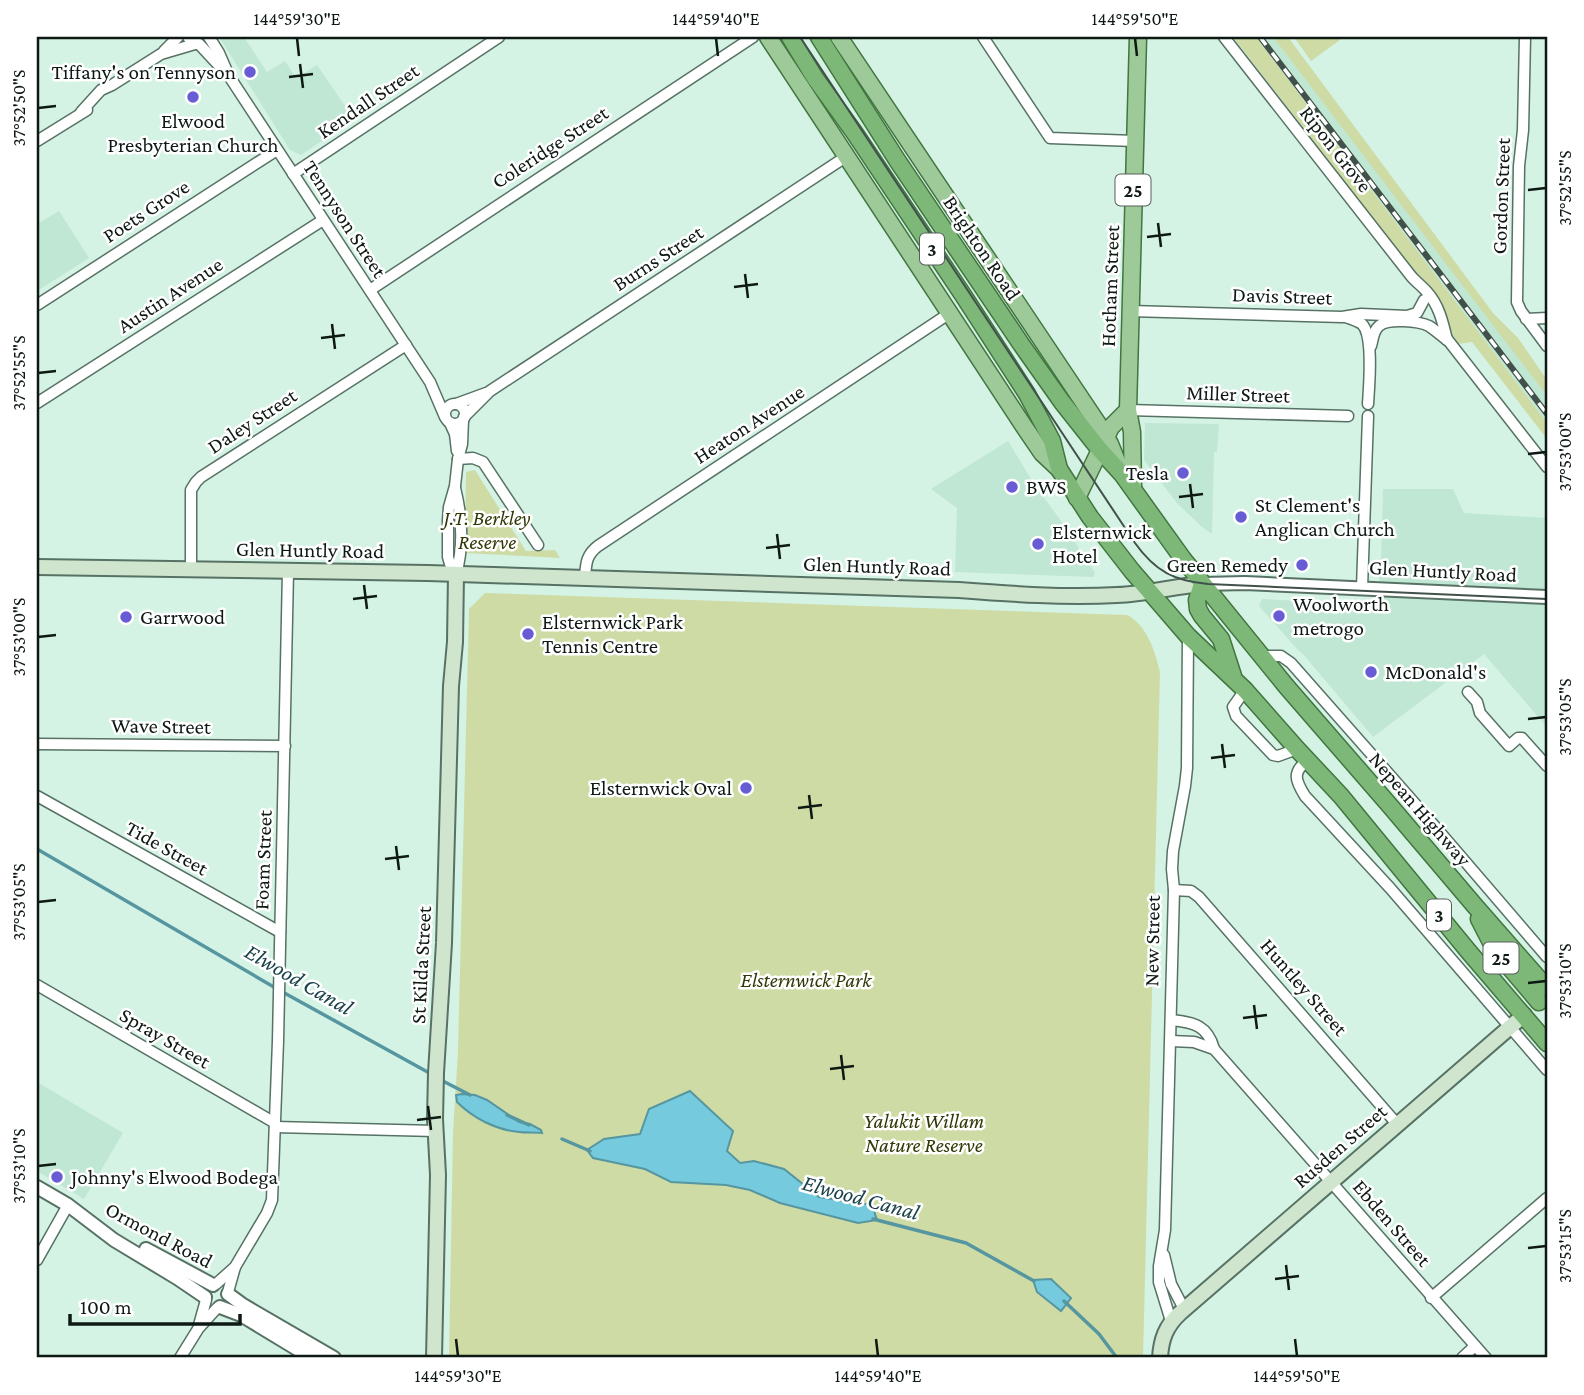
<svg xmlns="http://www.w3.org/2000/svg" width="1584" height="1395" font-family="'Crimson Pro',serif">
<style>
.built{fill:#c0e6d4}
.green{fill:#cedba5}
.water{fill:#75cbdd;stroke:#5696a1;stroke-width:2}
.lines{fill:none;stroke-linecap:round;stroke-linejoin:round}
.stream{stroke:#5696a1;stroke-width:3.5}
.minor-casing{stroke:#577265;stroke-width:13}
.tertiary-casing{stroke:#577265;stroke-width:16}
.secondary-casing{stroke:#577265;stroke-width:18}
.primary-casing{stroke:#427540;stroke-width:19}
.trunk-casing{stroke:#427540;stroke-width:19}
.minor{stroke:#fff;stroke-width:10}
.tertiary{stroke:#fff;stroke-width:12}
.secondary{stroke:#cfe5cd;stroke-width:14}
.primary{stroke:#9eca9a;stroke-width:16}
.trunk{stroke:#7eb878;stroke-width:16}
.tram{stroke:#41514a;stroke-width:2}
.rail-casing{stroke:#41514a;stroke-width:6}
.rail{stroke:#fff;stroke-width:3.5;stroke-dasharray:10;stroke-linecap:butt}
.ticks{fill:none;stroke:#0e1914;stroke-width:2.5}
.poi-dot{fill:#685cd5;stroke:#fff;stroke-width:2.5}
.labels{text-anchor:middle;stroke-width:5;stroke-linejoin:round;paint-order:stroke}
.shield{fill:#fff;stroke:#565e5a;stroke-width:2}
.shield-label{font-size:19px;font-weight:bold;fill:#0e1914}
.poi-label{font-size:21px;fill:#0e1914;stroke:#fff;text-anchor:start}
.street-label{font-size:21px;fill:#0e1914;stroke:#fff}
.park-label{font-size:21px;font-style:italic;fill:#303805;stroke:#fff}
.water-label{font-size:23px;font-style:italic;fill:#1a424a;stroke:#fff}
.neatline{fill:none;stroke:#0e1914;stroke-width:2.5}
.ticks-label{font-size:18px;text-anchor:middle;fill:#0e1914}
</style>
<rect width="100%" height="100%" fill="#d4f3e4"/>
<!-- built -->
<g class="built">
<path d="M223 37H244L267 72 285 61 296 78 317 65 354 119 301 155 290 150 221 40Z"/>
<path d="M1256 37H1273L1470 293 1547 396V423Z"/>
<path d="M59 211 89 258 37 291V224Z"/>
<path d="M1145 423 1219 424 1217 452H1214L1212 534 1201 526 1177 503 1144 460Z"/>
<path d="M1008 441 1034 484 1064 525 1095 573 1093 577 955 572 957 508 931 489Z"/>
<path d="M1383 489H1453L1464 513 1547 518V727L1484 654 1373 737 1303 654 1297 649 1259 606 1262 599 1377 605 1381 563Z"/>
<path d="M37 1082 123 1133 84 1199 37 1171Z"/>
</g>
<!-- green -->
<g class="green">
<path d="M1233 37H1256L1547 423V439L1472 342 1458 344 1421 280Z"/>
<path d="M1273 37H1288L1493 313 1518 338 1547 380V396Z"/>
<path d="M1294 37H1344L1311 61Z"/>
<path d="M475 470 526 551 555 550 560 558 465 553 466 472Z"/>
<path d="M485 593 1127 615C1147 625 1155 651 1160 672L1143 1358H449L453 1133 458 1051 469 609Z"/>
</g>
<!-- water -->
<g class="water">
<path d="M690 1091 733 1131 727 1151 740 1163 754 1161 784 1169 819 1197 872 1205 877 1220 858 1223 780 1203 750 1190 726 1185 671 1182 645 1169 593 1158 587 1150 604 1139 640 1134 649 1109Z"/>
<path d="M462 1094 475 1095 487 1100 519 1122 530 1124 541 1130 542 1133C534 1132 527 1133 519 1132 496 1130 473 1118 457 1102L456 1095Z"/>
<path d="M1051 1279 1071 1298 1061 1311 1037 1292 1033 1280Z"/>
</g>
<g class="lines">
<!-- stream -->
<g class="stream">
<path d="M37 849 279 990 433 1075"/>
<path d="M439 1079 470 1095"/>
<path d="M507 1115 529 1125"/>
<path d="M562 1139 590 1151"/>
<path d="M873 1219 966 1243 1034 1281"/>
<path d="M1064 1301 1099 1334 1117 1358"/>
</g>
<defs>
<g id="minor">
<path d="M188 37 191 41 199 44 226 73"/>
<path d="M209 37 219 53 229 76 430 382 445 417"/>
<path d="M983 37 1050 138 1135 141"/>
<path d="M1224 37 1411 276C1416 282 1422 286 1427 292 1439 305 1443 323 1447 340"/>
<path d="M1525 37 1523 130 1519 166 1517 302 1521 311 1547 346"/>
<path d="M164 51 178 37"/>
<path d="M81 112 101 90 112 85 161 54 195 44"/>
<path d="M37 141 87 110"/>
<path d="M293 174 499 37"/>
<path d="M370 290 753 37"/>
<path d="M37 305 277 150"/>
<path d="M1130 311 1342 317 1361 314 1407 316 1417 313 1424 300"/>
<path d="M1346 317C1351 319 1358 321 1362 324 1374 336 1369 387 1368 404"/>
<path d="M1526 319 1547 318"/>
<path d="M1444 335 1547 467"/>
<path d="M1371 346C1373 339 1373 331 1379 326 1388 318 1419 321 1429 326 1435 330 1441 335 1447 340"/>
<path d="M37 403 323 220"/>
<circle cx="455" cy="414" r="10"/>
<path d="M456 404 486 393"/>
<path d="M1128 410 1348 416"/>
<path d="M464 417 490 391 847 156"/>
<path d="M450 423 455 434 457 451"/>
<path d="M458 459 473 458 483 462 538 545"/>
<path d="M455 488C462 516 464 546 456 574"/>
<path d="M191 569V490L196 482 201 477 406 345"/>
<path d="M456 574 450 564 448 557V520L449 507 455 486 458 459 462 444 463 420"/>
<path d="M585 577C586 564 586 555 598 546L950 313"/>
<path d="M1362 588 1368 416"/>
<path d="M1261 656H1281L1291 663 1432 823 1547 957"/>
<path d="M1245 690 1233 707 1236 716 1273 755 1278 756 1297 749"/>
<path d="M1468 692 1477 702 1480 713 1509 746 1518 738H1522L1547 766"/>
<path d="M37 744 285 746"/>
<path d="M1308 760C1292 772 1295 780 1305 796L1390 888 1547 1070"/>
<path d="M37 796 280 932"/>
<path d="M1174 890 1191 891 1199 897 1397 1124"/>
<path d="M37 985 275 1123"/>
<path d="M1171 1020C1194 1022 1208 1026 1214 1049"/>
<path d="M1171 1041 1194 1042 1214 1049 1486 1358"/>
<path d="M275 1127 436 1131"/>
<path d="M1164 1255 1171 1284 1184 1309"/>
<path d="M37 1260 68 1205"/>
<path d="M216 1284 235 1267 267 1213 272 1200 278 1041 288 571"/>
<path d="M228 1292 235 1267"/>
<path d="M1431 1298 1547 1198"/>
<path d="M1171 1321 1159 1282V1266L1165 1230 1174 890 1172 869 1173 851 1185 786 1187 768 1188 636"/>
<path d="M199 1325 206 1300"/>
<path d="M180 1358 198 1329 217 1308"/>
<path d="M1462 1358 1475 1346"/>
</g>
<g id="tertiary">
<path d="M1204 584 1245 583 1547 597"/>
<path d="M37 1187 68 1205 114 1240 177 1278 205 1297"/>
<path d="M146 1249 213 1285"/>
<path d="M228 1294 243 1305 334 1358"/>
<path d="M220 1307 241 1315 312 1358"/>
</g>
<g id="secondary">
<path d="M37 567 428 573 959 590C1011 594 1065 598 1117 595 1146 594 1175 586 1204 584"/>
<path d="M434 1358 438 1175 435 1119 436 1073 444 943 451 686 455 642 456 574"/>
<path d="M1160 1358C1161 1339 1166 1326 1180 1313L1524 1015"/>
</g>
<g id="primary">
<path d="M768 37 1025 428 1042 453 1059 469"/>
<path d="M839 37 1098 424 1110 444 1121 471"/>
<path d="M1133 488 1132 432 1128 410 1138 37"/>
<path d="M1077 498 1111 427 1128 410"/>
</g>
<g id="trunk">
<path d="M790 37 815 78 854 132 963 295 1027 394 1052 441 1059 469 1090 517 1132 571 1188 636 1245 690 1297 749 1341 796 1469 952 1547 1043"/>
<path d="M819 37 897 160 1021 344 1062 402 1100 450 1122 474 1183 559 1286 686 1391 807 1475 906 1547 988"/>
<path d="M1202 584 1197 600 1198 609 1202 616 1221 639 1233 676"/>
<path d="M1479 919 1495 950 1539 1002"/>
</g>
</defs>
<!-- minor casing -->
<use href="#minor" class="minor-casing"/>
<!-- tertiary casing -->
<use href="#tertiary" class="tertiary-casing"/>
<!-- secondary casing -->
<use href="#secondary" class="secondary-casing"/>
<!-- primary casing -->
<use href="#primary" class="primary-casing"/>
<!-- trunk casing -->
<use href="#trunk" class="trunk-casing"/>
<!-- minor -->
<use href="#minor" class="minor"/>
<!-- tertiary -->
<use href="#tertiary" class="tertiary"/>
<!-- secondary -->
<use href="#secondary" class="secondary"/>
<!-- primary -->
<use href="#primary" class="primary"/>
<!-- trunk -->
<use href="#trunk" class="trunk"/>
<!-- tram -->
<path class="tram" d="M800 37 1135 543C1155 571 1174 581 1208 584L1547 599"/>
<defs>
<path id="rail" d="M1260 37 1547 414"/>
</defs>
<!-- rail casing -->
<use href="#rail" class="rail-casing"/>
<!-- rail -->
<use href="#rail" class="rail"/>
</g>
<!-- ticks -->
<path class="ticks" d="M297 38 299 56M716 38 718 56M1135 38 1137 56M300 64 303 88M289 77 313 74M38 108 56 106M1528 190 1546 188M1158 223 1161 247M1147 237 1171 234M745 274 748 298M734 287 758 284M332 324 335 349M321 338 345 335M38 373 56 371M1528 454 1546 452M1190 484 1193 508M1179 497 1203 494M777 534 780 559M766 548 790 545M364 585 367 609M353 599 377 596M38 637 56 635M1528 719 1546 717M1222 744 1225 768M1211 758 1235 755M809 795 812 819M798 808 822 805M396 846 399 870M385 859 409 856M38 902 56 900M1528 983 1546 981M1254 1005 1257 1029M1243 1018 1267 1015M841 1055 844 1080M830 1069 854 1066M428 1106 431 1130M417 1120 441 1117M38 1166 56 1164M1528 1248 1546 1246M1286 1265 1289 1290M1275 1279 1299 1276M456 1339 458 1356M876 1339 878 1356M1295 1339 1297 1356"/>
<!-- markers -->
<g class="poi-dot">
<circle cx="250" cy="72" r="7"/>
<circle cx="193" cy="97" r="7"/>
<circle cx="1183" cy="473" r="7"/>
<circle cx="1012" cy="487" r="7"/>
<circle cx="1241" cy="517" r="7"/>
<circle cx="1038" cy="544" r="7"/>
<circle cx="1302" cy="565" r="7"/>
<circle cx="1279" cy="616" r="7"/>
<circle cx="126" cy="617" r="7"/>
<circle cx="528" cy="634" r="7"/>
<circle cx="1371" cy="672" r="7"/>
<circle cx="746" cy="788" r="7"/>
<circle cx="57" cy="1177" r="7"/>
</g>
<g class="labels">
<!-- shield labels -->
<g class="shield">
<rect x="1115.5" y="174.5" width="35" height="31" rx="5"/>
<rect x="920" y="233.5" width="24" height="31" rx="5"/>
<rect x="1427" y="899.5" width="24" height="31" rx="5"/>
<rect x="1483.5" y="942.5" width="35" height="31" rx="5"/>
</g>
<g class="shield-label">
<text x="1133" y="197">25</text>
<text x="932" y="256">3</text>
<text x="1439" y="922">3</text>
<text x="1501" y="965">25</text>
</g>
<!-- poi labels -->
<g class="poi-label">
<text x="236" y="79" text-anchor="end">Tiffany's on Tennyson</text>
<text x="193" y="128" text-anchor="middle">Elwood<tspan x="193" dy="24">Presbyterian Church</tspan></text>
<text x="1169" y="480" text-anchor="end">Tesla</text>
<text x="1026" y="494">BWS</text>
<text x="1255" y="512">St Clement's<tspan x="1255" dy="24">Anglican Church</tspan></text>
<text x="1052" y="539">Elsternwick<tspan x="1052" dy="24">Hotel</tspan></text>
<text x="1288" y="572" text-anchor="end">Green Remedy</text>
<text x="1293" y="611">Woolworth<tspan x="1293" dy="24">metrogo</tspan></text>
<text x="140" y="624">Garrwood</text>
<text x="542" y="629">Elsternwick Park<tspan x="542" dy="24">Tennis Centre</tspan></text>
<text x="1385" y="679">McDonald's</text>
<text x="732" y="795" text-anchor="end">Elsternwick Oval</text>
<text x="71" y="1184">Johnny's Elwood Bodega</text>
</g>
<!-- street labels -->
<g class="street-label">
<text transform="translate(368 101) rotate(-34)" y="7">Kendall Street</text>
<text transform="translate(550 147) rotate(-33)" y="7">Coleridge Street</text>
<text transform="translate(1336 149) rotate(52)" y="7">Ripon Grove</text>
<text transform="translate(1501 196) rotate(-88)" y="7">Gordon Street</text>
<text transform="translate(146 211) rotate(-33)" y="7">Poets Grove</text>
<text transform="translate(345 219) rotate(57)" y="7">Tennyson Street</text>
<text transform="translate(982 248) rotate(56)" y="7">Brighton Road</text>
<text transform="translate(658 258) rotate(-33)" y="7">Burns Street</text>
<text transform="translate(1110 286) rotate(-88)" y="7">Hotham Street</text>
<text transform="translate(170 295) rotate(-33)" y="7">Austin Avenue</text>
<text transform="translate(1282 296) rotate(2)" y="7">Davis Street</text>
<text transform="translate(1238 394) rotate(2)" y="7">Miller Street</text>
<text transform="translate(252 421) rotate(-33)" y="7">Daley Street</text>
<text transform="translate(749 424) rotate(-33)" y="7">Heaton Avenue</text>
<text transform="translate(310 550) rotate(1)" y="7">Glen Huntly Road</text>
<text transform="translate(877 566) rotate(2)" y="7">Glen Huntly Road</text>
<text transform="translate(1443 571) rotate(3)" y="7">Glen Huntly Road</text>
<text transform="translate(161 726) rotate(1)" y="7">Wave Street</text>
<text transform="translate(1420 809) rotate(49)" y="7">Nepean Highway</text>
<text transform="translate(167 848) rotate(29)" y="7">Tide Street</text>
<text transform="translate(263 860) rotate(-88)" y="7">Foam Street</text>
<text transform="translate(1152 941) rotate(-89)" y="7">New Street</text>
<text transform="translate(421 965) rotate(-87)" y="7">St Kilda Street</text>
<text transform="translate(1304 987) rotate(49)" y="7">Huntley Street</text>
<text transform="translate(165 1038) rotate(30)" y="7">Spray Street</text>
<text transform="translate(1340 1146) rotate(-41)" y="7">Rusden Street</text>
<text transform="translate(1392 1223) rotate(49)" y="7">Ebden Street</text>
<text transform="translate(159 1235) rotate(28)" y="7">Ormond Road</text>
</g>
<!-- park labels -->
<g class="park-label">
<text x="487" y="525">J.T. Berkley<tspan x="487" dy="24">Reserve</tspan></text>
<text x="806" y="987">Elsternwick Park</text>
<text x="924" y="1128">Yalukit Willam<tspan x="924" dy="24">Nature Reserve</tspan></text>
</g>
<!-- water labels -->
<g class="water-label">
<text transform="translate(299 979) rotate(30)" y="8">Elwood Canal</text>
<text transform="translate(861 1197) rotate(15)" y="8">Elwood Canal</text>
</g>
</g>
<!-- border -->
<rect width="1584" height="1395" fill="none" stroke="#ffffff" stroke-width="77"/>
<!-- scale -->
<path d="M70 1314v10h170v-10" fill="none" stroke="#0e1914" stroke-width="3.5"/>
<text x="80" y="1314" font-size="21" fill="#0e1914" stroke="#ffffff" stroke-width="5" paint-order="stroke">100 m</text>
<rect x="38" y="38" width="1508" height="1318" class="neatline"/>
<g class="ticks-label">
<text x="297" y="25">144°59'30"E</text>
<text x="716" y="25">144°59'40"E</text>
<text x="1135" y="25">144°59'50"E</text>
<text transform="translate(19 108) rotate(-90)" y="6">37°52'50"S</text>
<text transform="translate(1565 188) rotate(-90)" y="6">37°52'55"S</text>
<text transform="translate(19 373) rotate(-90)" y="6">37°52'55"S</text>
<text transform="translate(1565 452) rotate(-90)" y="6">37°53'00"S</text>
<text transform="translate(19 637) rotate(-90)" y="6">37°53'00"S</text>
<text transform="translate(1565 717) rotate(-90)" y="6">37°53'05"S</text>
<text transform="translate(19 902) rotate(-90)" y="6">37°53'05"S</text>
<text transform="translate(1565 981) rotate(-90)" y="6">37°53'10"S</text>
<text transform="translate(19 1166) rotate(-90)" y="6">37°53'10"S</text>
<text transform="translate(1565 1246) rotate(-90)" y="6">37°53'15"S</text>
<text x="458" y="1382">144°59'30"E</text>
<text x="878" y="1382">144°59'40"E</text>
<text x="1297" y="1382">144°59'50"E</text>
</g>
</svg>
